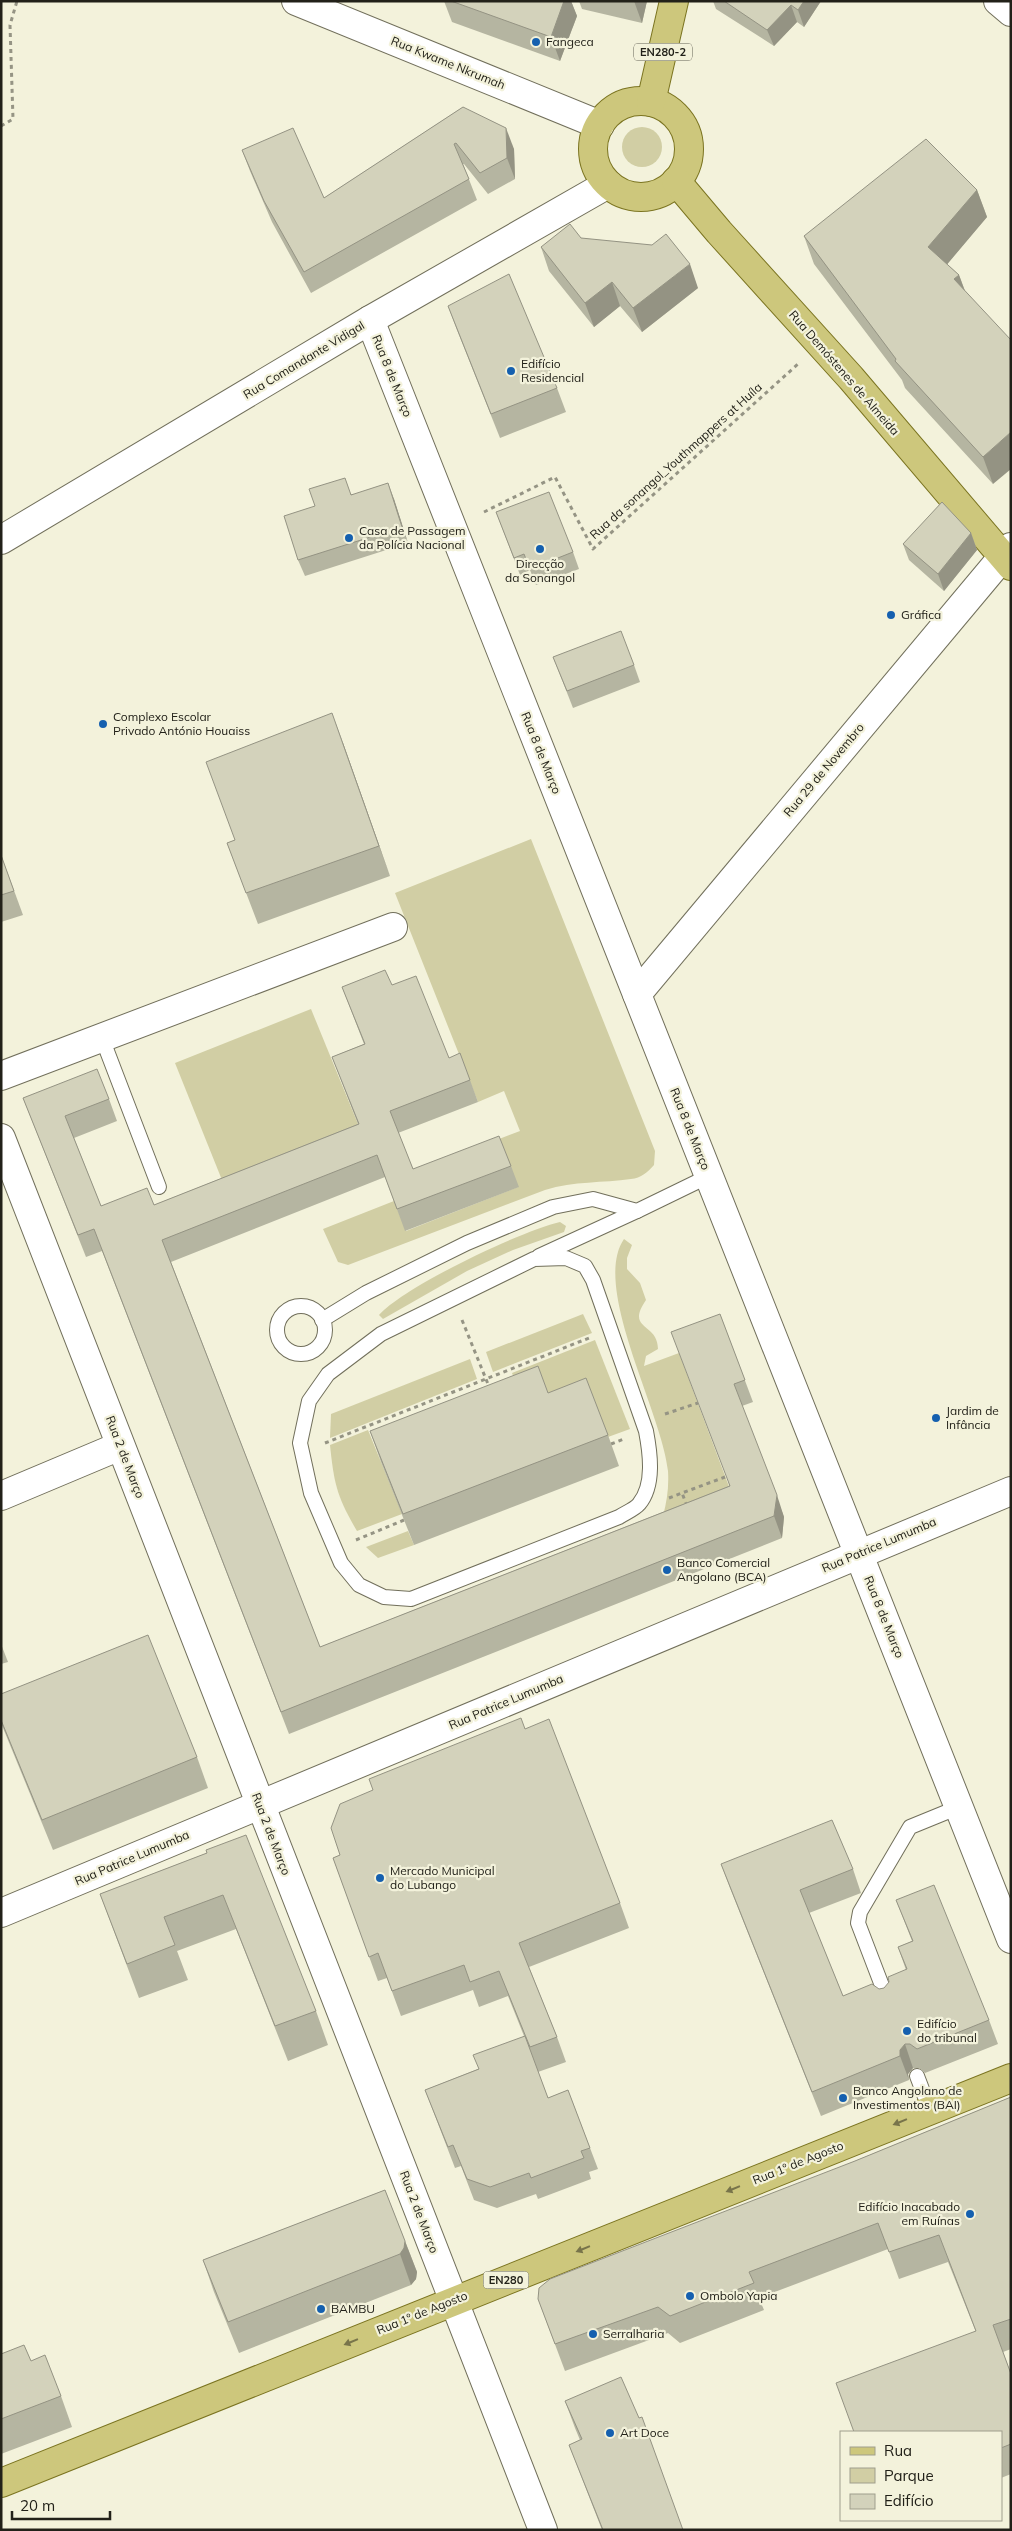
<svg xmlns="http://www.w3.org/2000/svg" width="1012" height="2531" font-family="Mulish,sans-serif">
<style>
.green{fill:#d1cea4}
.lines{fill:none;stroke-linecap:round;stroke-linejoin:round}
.service-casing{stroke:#716f5b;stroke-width:16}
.minor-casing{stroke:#716f5b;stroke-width:30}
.tertiary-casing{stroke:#716f5b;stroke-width:30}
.primary-casing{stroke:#7b7420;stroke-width:30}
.path{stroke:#959484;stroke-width:3;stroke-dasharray:4 4;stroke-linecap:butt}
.service{stroke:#fff;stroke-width:14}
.minor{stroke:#fff;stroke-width:28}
.tertiary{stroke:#fff;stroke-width:28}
.primary{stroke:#cdc77c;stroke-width:28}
.wall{fill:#b5b5a1}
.shaded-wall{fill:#949383}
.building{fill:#d3d2bb;stroke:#949383}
.oneway{fill:#78744a}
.poi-dot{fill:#1560af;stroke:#f3f2db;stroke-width:2}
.labels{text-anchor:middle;stroke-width:4.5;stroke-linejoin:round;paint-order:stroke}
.shield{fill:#f3f2db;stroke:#616053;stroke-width:1}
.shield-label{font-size:11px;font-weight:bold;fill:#222119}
.poi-label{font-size:12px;fill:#222119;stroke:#f3f2db;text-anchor:start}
.street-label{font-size:12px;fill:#222119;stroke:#f3f2db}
</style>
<rect width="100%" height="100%" fill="#f3f2db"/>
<!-- green -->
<g class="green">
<circle cx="642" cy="147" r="20"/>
<path d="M531 839 655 1151 654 1165C648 1172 641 1178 631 1179 603 1183 574 1181 545 1190L348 1265 338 1262 323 1229 394 1201 406 1231 518 1187 499 1139 520 1131 504 1091 478 1102 395 893Z"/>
<path d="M311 1009 367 1146 230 1200 175 1063Z"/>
<path d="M560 1222 566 1226 564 1232 513 1250 467 1271 383 1319 379 1315C405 1286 521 1231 560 1222Z"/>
<path d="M624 1239 632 1245 627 1258V1269L640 1283 646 1300C625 1331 658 1322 658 1349L646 1356 644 1366 679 1353 737 1508 663 1516C667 1501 669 1487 668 1471 662 1412 591 1287 624 1239Z"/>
<path d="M583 1314 592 1333 493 1372 486 1352Z"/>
<path d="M595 1340 630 1429 608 1437 524 1405 512 1373Z"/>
<path d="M470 1359 477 1379 330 1438 331 1414Z"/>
<path d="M368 1430 402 1514 357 1531C337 1497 334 1484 330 1445Z"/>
<path d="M408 1531 414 1545 378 1558 366 1547Z"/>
</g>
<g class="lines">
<defs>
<g id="service">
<path d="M102 1038 159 1187"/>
<path d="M539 1256 637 1211"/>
<path d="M566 1258 585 1266 593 1280 646 1431C650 1452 655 1485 639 1504 635 1509 625 1513 619 1517L411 1599 384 1597 359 1585 341 1563 311 1493 302 1452 300 1443 309 1401 328 1374 381 1334 534 1259Z"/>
<circle cx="301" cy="1330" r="24"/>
<path d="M322 1320 366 1293 467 1243 553 1207 593 1199 637 1211 709 1176"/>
<path d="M889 2004 858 1923 860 1912 910 1827 959 1807"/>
<path d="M917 2076 930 2110"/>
</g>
<g id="minor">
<path d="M296 1 600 125"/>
<path d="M998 1 1011 12"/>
<path d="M370 320 1011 1939"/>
<path d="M1 540 370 320 608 184"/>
<path d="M637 994 1011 547"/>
<path d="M1 1076 393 927"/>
<path d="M1 1138 543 2530"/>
<path d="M1 1496 120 1446"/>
</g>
<path id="tertiary" d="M1 1913 1011 1491"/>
<g id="primary">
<circle cx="641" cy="149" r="48"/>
<path d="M651 102 674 1"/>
<path d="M676 181 719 232 851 378 1011 566"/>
<path d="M1 2483 1011 2078"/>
</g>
</defs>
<!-- service casing -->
<use href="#service" class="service-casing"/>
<!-- minor casing -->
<use href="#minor" class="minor-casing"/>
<!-- tertiary casing -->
<use href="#tertiary" class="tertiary-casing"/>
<!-- primary casing -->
<use href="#primary" class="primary-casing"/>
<!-- path -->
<g class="path">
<path d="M1 126 13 119 10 25 17 1"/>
<path d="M484 512 555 477 593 549 798 364"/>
<path d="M462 1320 490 1389"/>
<path d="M665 1414 698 1403"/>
<path d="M325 1443 589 1338"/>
<path d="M611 1444 624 1439"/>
<path d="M669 1498 682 1493"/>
<path d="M687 1506 682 1493 725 1477"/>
<path d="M356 1540 404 1520"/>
</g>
<!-- service -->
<use href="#service" class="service"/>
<!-- minor -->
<use href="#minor" class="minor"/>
<!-- tertiary -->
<use href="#tertiary" class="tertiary"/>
<!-- primary -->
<use href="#primary" class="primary"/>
</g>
<!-- wall -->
<g class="wall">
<path d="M444 1H571L577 16 560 61 452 22Z"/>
<path d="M579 1H647L642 23 582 9Z"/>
<path d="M713 1H821L804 27 797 22 774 46 716 9Z"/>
<path d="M463 107 514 149 515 179 488 194 464 164H463L477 200 311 293 272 222 250 171 242 150 324 198Z"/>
<path d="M977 190 987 217 947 264 959 275 965 291 993 484 905 388 902 380 814 264 804 236Z"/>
<path d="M581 238 698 288 642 332 620 306 594 327 549 271 541 247Z"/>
<path d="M448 306 557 388 566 412 500 438 457 330Z"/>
<path d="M351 494 394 499 408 543 305 576 298 560Z"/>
<path d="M496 512 573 552 579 569 536 585 530 570 520 575Z"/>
<path d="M971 533 977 550 944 591 909 560 903 544Z"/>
<path d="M553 657 634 665 640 682 573 708Z"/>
<path d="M343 743 390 876 258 924 227 843 235 840Z"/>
<path d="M1 855 23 915 1 922Z"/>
<path d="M392 985 449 1058 470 1080 478 1102 398 1133 413 1169 511 1166 519 1187 405 1231 385 1177 171 1262 320 1647 729 1486 720 1314 753 1402 742 1406 784 1517 782 1538 289 1734 102 1251 86 1257 23 1098 109 1099 117 1121 74 1138 101 1206 154 1205 358 1124 332 1057 364 1044 342 987Z"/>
<path d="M548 1393 608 1435 619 1466 414 1545 381 1462 370 1431Z"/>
<path d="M1 1644 8 1662 1 1664Z"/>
<path d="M1 1694 197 1757 208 1788 53 1850 1 1723Z"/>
<path d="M525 1729 620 1903 629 1928 529 1967 557 2037 566 2062 538 2072 548 2098 568 2090 598 2169 589 2172 591 2179 538 2199 536 2194 497 2208 474 2200 461 2166 455 2168 425 2090 478 2069 524 2036 508 1996 479 2007 473 1990 401 2016 387 1978 378 1981 333 1858 340 1855Z"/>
<path d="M207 1853 316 2011 328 2045 288 2061 236 1929 177 1951 188 1980 139 1998 100 1894Z"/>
<path d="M721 1864 853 1869 861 1893 809 1913 843 1996 884 1988 906 1970 898 1947 912 1941 896 1900 989 2020 998 2044 925 2073 919 2068H913L908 2074 909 2080 821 2116 730 1888Z"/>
<path d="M1011 2097V2349L1003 2352 1011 2374V2474L1001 2478V2432L976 2332 948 2262 899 2279 888 2249 759 2298 764 2310 680 2343 668 2333 565 2371 538 2299 855 2161Z"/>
<path d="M385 2190 417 2272 416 2279 411 2285 239 2353 214 2292 203 2260Z"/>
<path d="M1 2354 31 2361 61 2396 72 2427 1 2454Z"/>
<path d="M565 2401 683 2530H602L569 2445 580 2440 575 2428Z"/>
</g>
<!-- shaded-wall -->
<g class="shaded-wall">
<path d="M564 1H571L577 16 560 61 551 37Z"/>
<path d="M634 1H647L642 23Z"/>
<path d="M804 1H821L804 27 798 10Z"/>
<path d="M791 5 797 22 774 46 767 30Z"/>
<path d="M506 128 514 149 515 179 507 158Z"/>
<path d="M977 190 987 217 939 274 928 247Z"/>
<path d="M690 264 698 288 642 332 633 308Z"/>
<path d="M959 275 969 302 954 279Z"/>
<path d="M612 282 620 306 594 327 585 303Z"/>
<path d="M1011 432V469L993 484 983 457Z"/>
<path d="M388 483 394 499 408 543 402 527Z"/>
<path d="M971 533 977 550 944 591 938 574Z"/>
<path d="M332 713 343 743 390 876 379 846Z"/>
<path d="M777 1495 784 1517 782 1538 774 1516Z"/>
<path d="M905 2044 913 2068 908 2074 909 2080 900 2056V2050Z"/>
<path d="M405 2241 417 2272 416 2279 411 2285 400 2254Z"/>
</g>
<!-- building -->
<g class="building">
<path d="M451 1H564L551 37Z"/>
<path d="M724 1H804L798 10 791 5 767 30Z"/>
<path d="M463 107 506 128 507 158 480 173 456 143 454 144 469 179 304 272 264 201 242 150 293 128 324 198Z"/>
<path d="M926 139 977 190 928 247 959 275 954 279 1011 340V432L983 457 895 361 896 359 804 236Z"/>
<path d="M570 224 581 238 652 245 666 234 690 264 633 308 612 282 585 303 541 247Z"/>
<path d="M509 274 557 388 491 414 448 306Z"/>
<path d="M345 478 351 495 388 483 402 527 298 560 284 516 315 506 309 489Z"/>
<path d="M549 492 573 552 530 569 524 554 514 558 496 512Z"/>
<path d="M942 502 971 533 938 574 903 544Z"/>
<path d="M621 631 634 665 567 691 553 657Z"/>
<path d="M332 713 379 846 246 893 227 843 235 840 206 762Z"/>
<path d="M1 855 14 891 1 895Z"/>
<path d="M385 970 392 985 416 976 449 1058 460 1053 470 1080 390 1111 413 1169 499 1136 511 1166 397 1209 377 1155 162 1240 320 1647 730 1486 671 1332 720 1314 745 1380 734 1384 777 1495 774 1516 281 1712 94 1229 78 1235 23 1098 97 1069 109 1099 65 1116 101 1206 147 1188 154 1205 359 1124 332 1057 365 1044 342 987Z"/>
<path d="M538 1366 548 1393 586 1378 608 1435 403 1514 370 1431Z"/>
<path d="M148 1635 197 1757 42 1820 1 1720V1694Z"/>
<path d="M521 1718 525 1729 549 1719 620 1903 519 1943 557 2037 530 2047 499 1971 470 1982 464 1965 392 1991 378 1953 369 1957 333 1858 340 1855 331 1828 340 1804 373 1790 369 1779Z"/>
<path d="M832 1820 853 1869 800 1890 843 1996 872 1984 879 1989 884 1988 889 1982 888 1977 907 1969 898 1947 913 1941 896 1900 934 1885 989 2020 917 2049 910 2044H905L900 2050V2056L812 2092 721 1864Z"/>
<path d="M246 1835 316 2011 275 2026 223 1895 164 1917 175 1945 127 1964 100 1894 207 1853 206 1850Z"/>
<path d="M525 2036 548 2098 568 2090 590 2148 581 2151 584 2158 531 2178 529 2173 490 2187 467 2179 453 2145 448 2147 425 2090 479 2069 473 2055Z"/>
<path d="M1011 2097V2319L993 2325 1011 2374V2444L1001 2448V2432H854L836 2383 976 2331 939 2235 889 2252 878 2223 749 2272 754 2283 670 2316 658 2307 555 2344 538 2299 539 2288 550 2279 855 2161Z"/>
<path d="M385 2190 405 2241 404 2248 400 2254 228 2322 203 2260Z"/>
<path d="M24 2345 31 2361 45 2355 61 2396 1 2419V2354Z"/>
<path d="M621 2377 639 2418 642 2417 683 2530H603L569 2445 582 2439 565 2401Z"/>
</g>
<!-- one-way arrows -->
<defs><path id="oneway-solid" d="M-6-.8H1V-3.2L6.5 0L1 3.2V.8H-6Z" transform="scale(1.25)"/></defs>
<g class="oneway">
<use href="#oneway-solid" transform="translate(900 2122) rotate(158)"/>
<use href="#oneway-solid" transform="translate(733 2189) rotate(158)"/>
<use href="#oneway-solid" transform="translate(583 2249) rotate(158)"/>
<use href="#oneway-solid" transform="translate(351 2342) rotate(158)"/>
</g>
<!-- markers -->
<g class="poi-dot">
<circle cx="536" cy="42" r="5"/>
<circle cx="511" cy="371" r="5"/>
<circle cx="349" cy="538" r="5"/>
<circle cx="540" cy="549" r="5"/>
<circle cx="891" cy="615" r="5"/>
<circle cx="103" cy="724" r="5"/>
<circle cx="936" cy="1418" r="5"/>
<circle cx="667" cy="1570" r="5"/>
<circle cx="380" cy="1878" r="5"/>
<circle cx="907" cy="2031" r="5"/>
<circle cx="843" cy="2098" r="5"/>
<circle cx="970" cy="2214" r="5"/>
<circle cx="690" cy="2296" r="5"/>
<circle cx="321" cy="2309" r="5"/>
<circle cx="593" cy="2334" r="5"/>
<circle cx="610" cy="2433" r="5"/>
</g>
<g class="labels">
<!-- shield labels -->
<g class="shield">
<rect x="634" y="43.5" width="58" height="17" rx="4"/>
<rect x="483.5" y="2271.5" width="45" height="17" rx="4"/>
</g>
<g class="shield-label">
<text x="663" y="56">EN280-2</text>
<text x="506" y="2284">EN280</text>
</g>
<!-- poi labels -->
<g class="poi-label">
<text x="546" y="46">Fangeca</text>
<text x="521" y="368">Edifício<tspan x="521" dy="14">Residencial</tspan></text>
<text x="359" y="535">Casa de Passagem<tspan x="359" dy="14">da Polícia Nacional</tspan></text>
<text x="540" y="568" text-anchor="middle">Direcção<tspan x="540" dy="14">da Sonangol</tspan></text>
<text x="901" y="619">Gráfica</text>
<text x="113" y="721">Complexo Escolar<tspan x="113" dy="14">Privado António Houaiss</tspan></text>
<text x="946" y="1415">Jardim de<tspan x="946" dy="14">Infância</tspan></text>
<text x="677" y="1567">Banco Comercial<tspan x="677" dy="14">Angolano (BCA)</tspan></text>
<text x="390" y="1875">Mercado Municipal<tspan x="390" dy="14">do Lubango</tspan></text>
<text x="917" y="2028">Edifício<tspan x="917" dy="14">do tribunal</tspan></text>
<text x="853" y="2095">Banco Angolano de<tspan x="853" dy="14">Investimentos (BAI)</tspan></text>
<text x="960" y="2211" text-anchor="end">Edifício Inacabado<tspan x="960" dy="14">em Ruínas</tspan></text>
<text x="700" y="2300">Ombolo Yapia</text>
<text x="331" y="2313">BAMBU</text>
<text x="603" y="2338">Serralharia</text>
<text x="620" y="2437">Art Doce</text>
</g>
<!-- street labels -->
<g class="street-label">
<text transform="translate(448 63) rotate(22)" y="4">Rua Kwame Nkrumah</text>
<text transform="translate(304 360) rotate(-31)" y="4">Rua Comandante Vidigal</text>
<text transform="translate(844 373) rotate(49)" y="4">Rua Demóstenes de Almeida</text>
<text transform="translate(392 376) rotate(68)" y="4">Rua 8 de Março</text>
<text transform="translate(676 461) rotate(-42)" y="4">Rua da sonangol_Youthmappers at Huíla</text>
<text transform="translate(541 753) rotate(68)" y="4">Rua 8 de Março</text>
<text transform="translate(824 770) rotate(-50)" y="4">Rua 29 de Novembro</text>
<text transform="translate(690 1129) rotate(68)" y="4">Rua 8 de Março</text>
<text transform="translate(125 1457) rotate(69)" y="4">Rua 2 de Março</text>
<text transform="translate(879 1545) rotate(-23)" y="4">Rua Patrice Lumumba</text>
<text transform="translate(884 1617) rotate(68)" y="4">Rua 8 de Março</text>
<text transform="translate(506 1702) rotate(-23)" y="4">Rua Patrice Lumumba</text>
<text transform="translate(271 1834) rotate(69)" y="4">Rua 2 de Março</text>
<text transform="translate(132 1858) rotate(-23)" y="4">Rua Patrice Lumumba</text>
<text transform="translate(798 2163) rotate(-22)" y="4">Rua 1º de Agosto</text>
<text transform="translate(419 2212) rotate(69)" y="4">Rua 2 de Março</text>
<text transform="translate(422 2313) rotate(-22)" y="4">Rua 1º de Agosto</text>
</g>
</g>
<!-- border -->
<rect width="1012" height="2531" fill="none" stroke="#222119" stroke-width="5"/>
<!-- legend -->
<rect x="840" y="2431" width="162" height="90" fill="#f3f2db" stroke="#9f9e8d"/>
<rect x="850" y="2447" width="25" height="8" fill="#cdc77c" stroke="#9f9e8d"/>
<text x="884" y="2456" font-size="15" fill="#222119">Rua</text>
<rect x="850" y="2468" width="25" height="15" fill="#d1cea4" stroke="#9f9e8d"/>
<text x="884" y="2481" font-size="15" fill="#222119">Parque</text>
<rect x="850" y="2494" width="25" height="15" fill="#d3d2bb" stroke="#9f9e8d"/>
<text x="884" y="2506" font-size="15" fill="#222119">Edifício</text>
<!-- scale -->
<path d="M12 2511v8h98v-8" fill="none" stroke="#222119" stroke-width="2.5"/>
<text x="20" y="2511" font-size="15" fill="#222119" stroke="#f3f2db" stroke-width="4" paint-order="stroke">20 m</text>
</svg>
